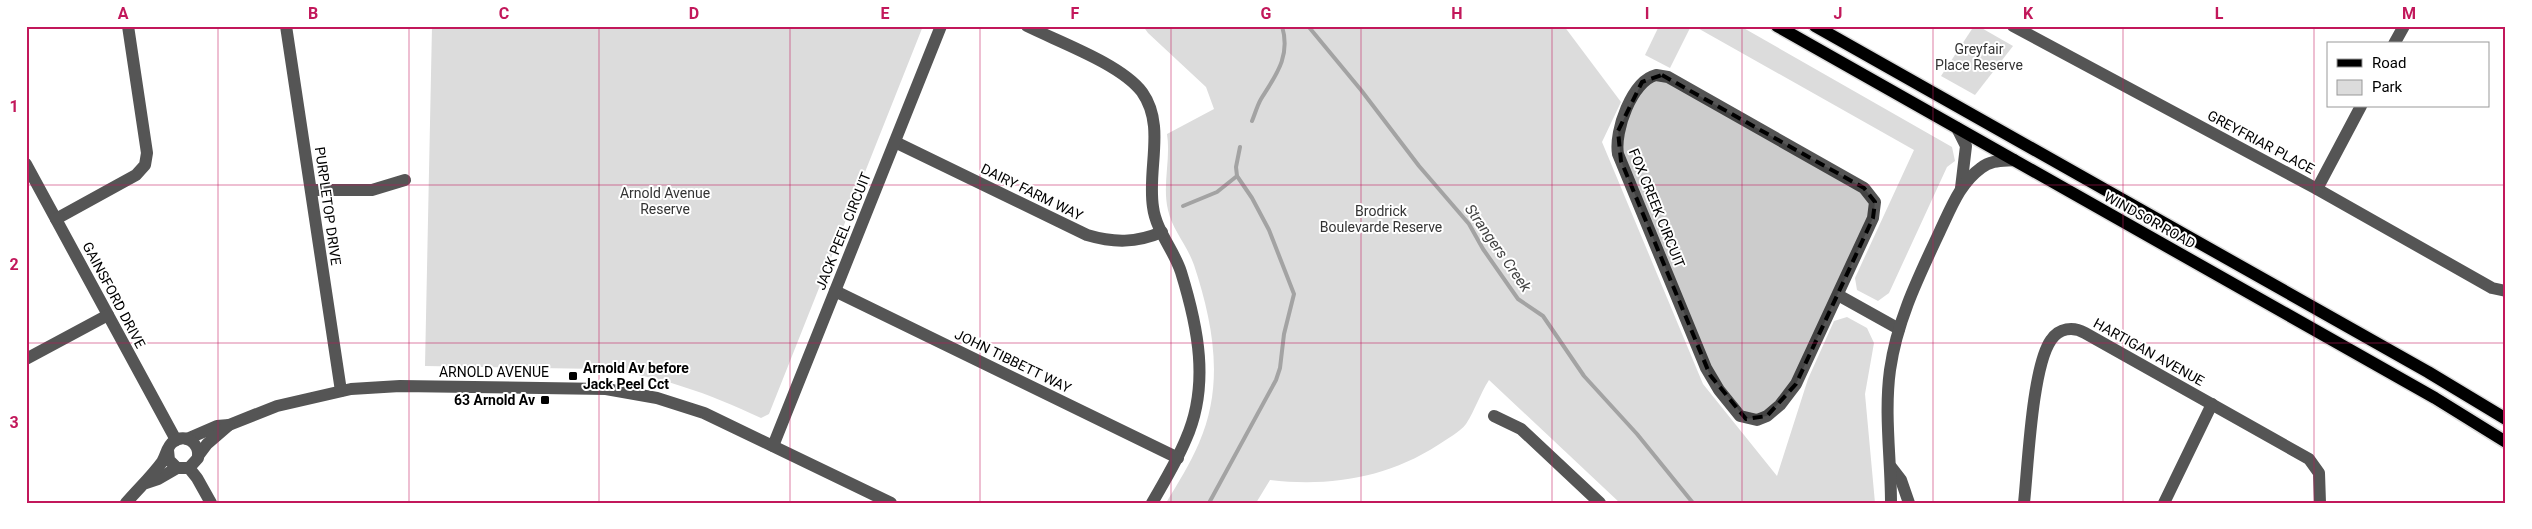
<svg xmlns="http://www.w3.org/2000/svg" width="2532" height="529" font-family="Roboto,sans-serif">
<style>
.green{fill:#dcdcdc}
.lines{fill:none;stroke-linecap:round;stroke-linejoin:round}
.stream{stroke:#a3a3a3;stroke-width:4}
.major-casing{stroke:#dbdbdb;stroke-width:15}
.minor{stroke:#555;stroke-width:12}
.major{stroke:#000;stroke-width:12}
.marked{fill:#000;fill-opacity:0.2;stroke:#000;stroke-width:4;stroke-dasharray:10 6;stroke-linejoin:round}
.grid{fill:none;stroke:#c2185b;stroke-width:1;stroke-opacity:0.55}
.poi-dot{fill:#000;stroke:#fff;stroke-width:2}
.labels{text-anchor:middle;stroke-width:4;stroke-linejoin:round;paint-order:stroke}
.park-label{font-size:14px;fill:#333;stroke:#fff}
.street-label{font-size:14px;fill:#000;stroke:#fff}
.poi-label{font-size:14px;font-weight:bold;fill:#000;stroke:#fff;text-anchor:start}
.water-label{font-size:15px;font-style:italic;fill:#444;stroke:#fff}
.neatline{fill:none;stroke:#c2185b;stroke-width:2}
.grid-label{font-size:16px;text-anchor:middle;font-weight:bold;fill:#c2185b}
</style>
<rect width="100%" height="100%" fill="#fff"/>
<!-- green -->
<g class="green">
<path d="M432 26H923L769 414 761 418C708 393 658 375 599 369L425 366Z"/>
<path d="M1143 26H1564L1621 102 1602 142 1703 384 1777 476 1808 379 1834 321 1847 317 1867 328 1874 343 1865 394 1875 503H1620L1489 380C1480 394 1475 410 1466 424 1460 432 1447 439 1438 445 1387 478 1329 487 1270 480L1256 503H1166C1178 483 1190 464 1199 443 1225 384 1213 323 1194 265 1187 245 1172 229 1168 210 1162 185 1171 159 1167 134L1214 109 1206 87 1148 33Z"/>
<path d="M1659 26H1691L1670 68 1645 55Z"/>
<path d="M1694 26H1740L1952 147 1955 161 1947 167 1889 293 1878 301 1857 290 1855 278 1914 150Z"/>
<path d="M1974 26H1978L2013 46 1975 95 1941 76Z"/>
</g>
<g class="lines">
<!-- stream -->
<g class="stream">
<path d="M1308 26 1361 90 1419 166 1469 224 1483 249 1518 299 1543 316 1584 376 1637 434 1693 503"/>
<path d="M1252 121C1255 114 1257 106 1261 99 1276 75 1291 56 1282 26"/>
<path d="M1183 206 1217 192 1237 176"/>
<path d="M1209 503 1276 380 1280 368 1284 334 1294 294 1269 230 1252 198 1237 176 1236 167 1240 147"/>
</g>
<defs>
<g id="major">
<path d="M1777 26 2435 398 2506 442"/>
<path d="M1815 26 2428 372 2506 419"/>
</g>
</defs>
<!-- major casing -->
<use href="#major" class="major-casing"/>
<!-- minor -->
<g class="minor">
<path d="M286 26 341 391"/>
<path d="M1027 26C1059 42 1121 64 1142 92 1166 126 1147 168 1153 207 1156 231 1174 250 1181 272 1198 327 1210 385 1186 439 1177 461 1164 482 1152 503"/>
<path d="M2013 26 2317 189 2492 288 2506 291"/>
<path d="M2394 44 2404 26"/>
<path d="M1656 75 1668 77 1864 188 1875 202 1873 218 1796 384 1780 405 1767 416 1757 420 1740 416 1719 390 1706 368 1618 154C1614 131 1632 81 1656 75Z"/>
<path d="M1957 128 1966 146 1961 188"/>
<path d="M895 142 1087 235C1114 243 1136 243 1162 232"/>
<path d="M26 164 176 440"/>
<path d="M2317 189 2361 106"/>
<path d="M311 190H372L405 180"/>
<path d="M56 219 136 175 145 165 147 153 128 26"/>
<path d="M835 291 1178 458"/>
<path d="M1838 295 1899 329"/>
<path d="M26 359 108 315"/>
<path d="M1494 416 1521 429 1600 503"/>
<path d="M187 439 217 426 229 425 277 406 351 389 400 386 606 389 657 398 704 413 891 503"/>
<path d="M773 446 941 26"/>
<path d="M198 456 207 444 229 425"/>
<path d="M1891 467 1901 480 1909 503"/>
<path d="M189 468 197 478 211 503"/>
<path d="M146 483 158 479 177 468"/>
<path d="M126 503C138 489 151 477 162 462 166 456 167 446 173 442 186 432 200 444 198 458L189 468H177L169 460 168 450"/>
<path d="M1891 503C1891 459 1884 414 1890 370 1897 320 1919 276 1940 231 1951 208 1960 183 1981 168 1991 160 2002 161 2014 160"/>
<path d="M2024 503C2028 466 2032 367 2051 340 2059 328 2073 326 2085 333L2309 459 2319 473 2320 503"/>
<path d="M2164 503 2212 404"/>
</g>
<!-- major -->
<use href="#major" class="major"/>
</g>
<!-- marked area -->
<path class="marked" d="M1662 75 1864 188 1875 202 1873 218 1796 384 1767 416 1746 419 1710 375 1621 161 1618 131 1642 82Z"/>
<!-- grid -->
<path class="grid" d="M218 26V503M409 26V503M599 26V503M790 26V503M980 26V503M1171 26V503M1361 26V503M1552 26V503M1742 26V503M1933 26V503M2123 26V503M2314 26V503M26 185H2506M26 343H2506"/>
<!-- markers -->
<g class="poi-dot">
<rect x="568" y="371" width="10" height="10" rx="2.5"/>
<rect x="540" y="395" width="10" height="10" rx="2.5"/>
</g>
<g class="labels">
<!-- park labels -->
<g class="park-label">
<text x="1979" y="54">Greyfair<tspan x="1979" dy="16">Place Reserve</tspan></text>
<text x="665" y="198">Arnold Avenue<tspan x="665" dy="16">Reserve</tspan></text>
<text x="1381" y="216">Brodrick<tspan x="1381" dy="16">Boulevarde Reserve</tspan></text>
</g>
<!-- street labels -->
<g class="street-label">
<text transform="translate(2261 142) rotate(28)" y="5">GREYFRIAR PLACE</text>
<text transform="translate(1032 192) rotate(26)" y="5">DAIRY FARM WAY</text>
<text transform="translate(328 206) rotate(82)" y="5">PURPLETOP DRIVE</text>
<text transform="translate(1657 208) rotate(68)" y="5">FOX CREEK CIRCUIT</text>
<text transform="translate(2150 220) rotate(29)" y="5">WINDSOR ROAD</text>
<text transform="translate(843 231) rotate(-68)" y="5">JACK PEEL CIRCUIT</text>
<text transform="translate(114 295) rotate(62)" y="5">GAINSFORD DRIVE</text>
<text transform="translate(2149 352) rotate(29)" y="5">HARTIGAN AVENUE</text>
<text transform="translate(1013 361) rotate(26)" y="5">JOHN TIBBETT WAY</text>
<text x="494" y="377">ARNOLD AVENUE</text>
</g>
<!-- poi labels -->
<g class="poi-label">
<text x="583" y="373">Arnold Av before<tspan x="583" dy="16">Jack Peel Cct</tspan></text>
<text x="535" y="405" text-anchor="end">63 Arnold Av</text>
</g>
<!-- water labels -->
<g class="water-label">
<text transform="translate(1498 248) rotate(55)" y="5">Strangers Creek</text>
</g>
</g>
<!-- border -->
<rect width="2532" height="529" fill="none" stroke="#ffffff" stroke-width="55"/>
<!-- legend -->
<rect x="2327" y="42" width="162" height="65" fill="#ffffff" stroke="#999999"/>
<rect x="2337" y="59" width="25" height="8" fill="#000000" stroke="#999999"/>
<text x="2372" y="68" font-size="15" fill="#000000">Road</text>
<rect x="2337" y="80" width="25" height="15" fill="#dcdcdc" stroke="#999999"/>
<text x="2372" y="92" font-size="15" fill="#000000">Park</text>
<rect x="28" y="28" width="2476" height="474" class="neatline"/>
<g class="grid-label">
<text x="123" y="19">A</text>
<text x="313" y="19">B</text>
<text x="504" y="19">C</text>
<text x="694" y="19">D</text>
<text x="885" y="19">E</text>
<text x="1075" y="19">F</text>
<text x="1266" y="19">G</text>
<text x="1457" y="19">H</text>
<text x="1647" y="19">I</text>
<text x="1838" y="19">J</text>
<text x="2028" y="19">K</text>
<text x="2219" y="19">L</text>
<text x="2409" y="19">M</text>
<text x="14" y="112">1</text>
<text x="14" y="270">2</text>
<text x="14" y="428">3</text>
</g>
</svg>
